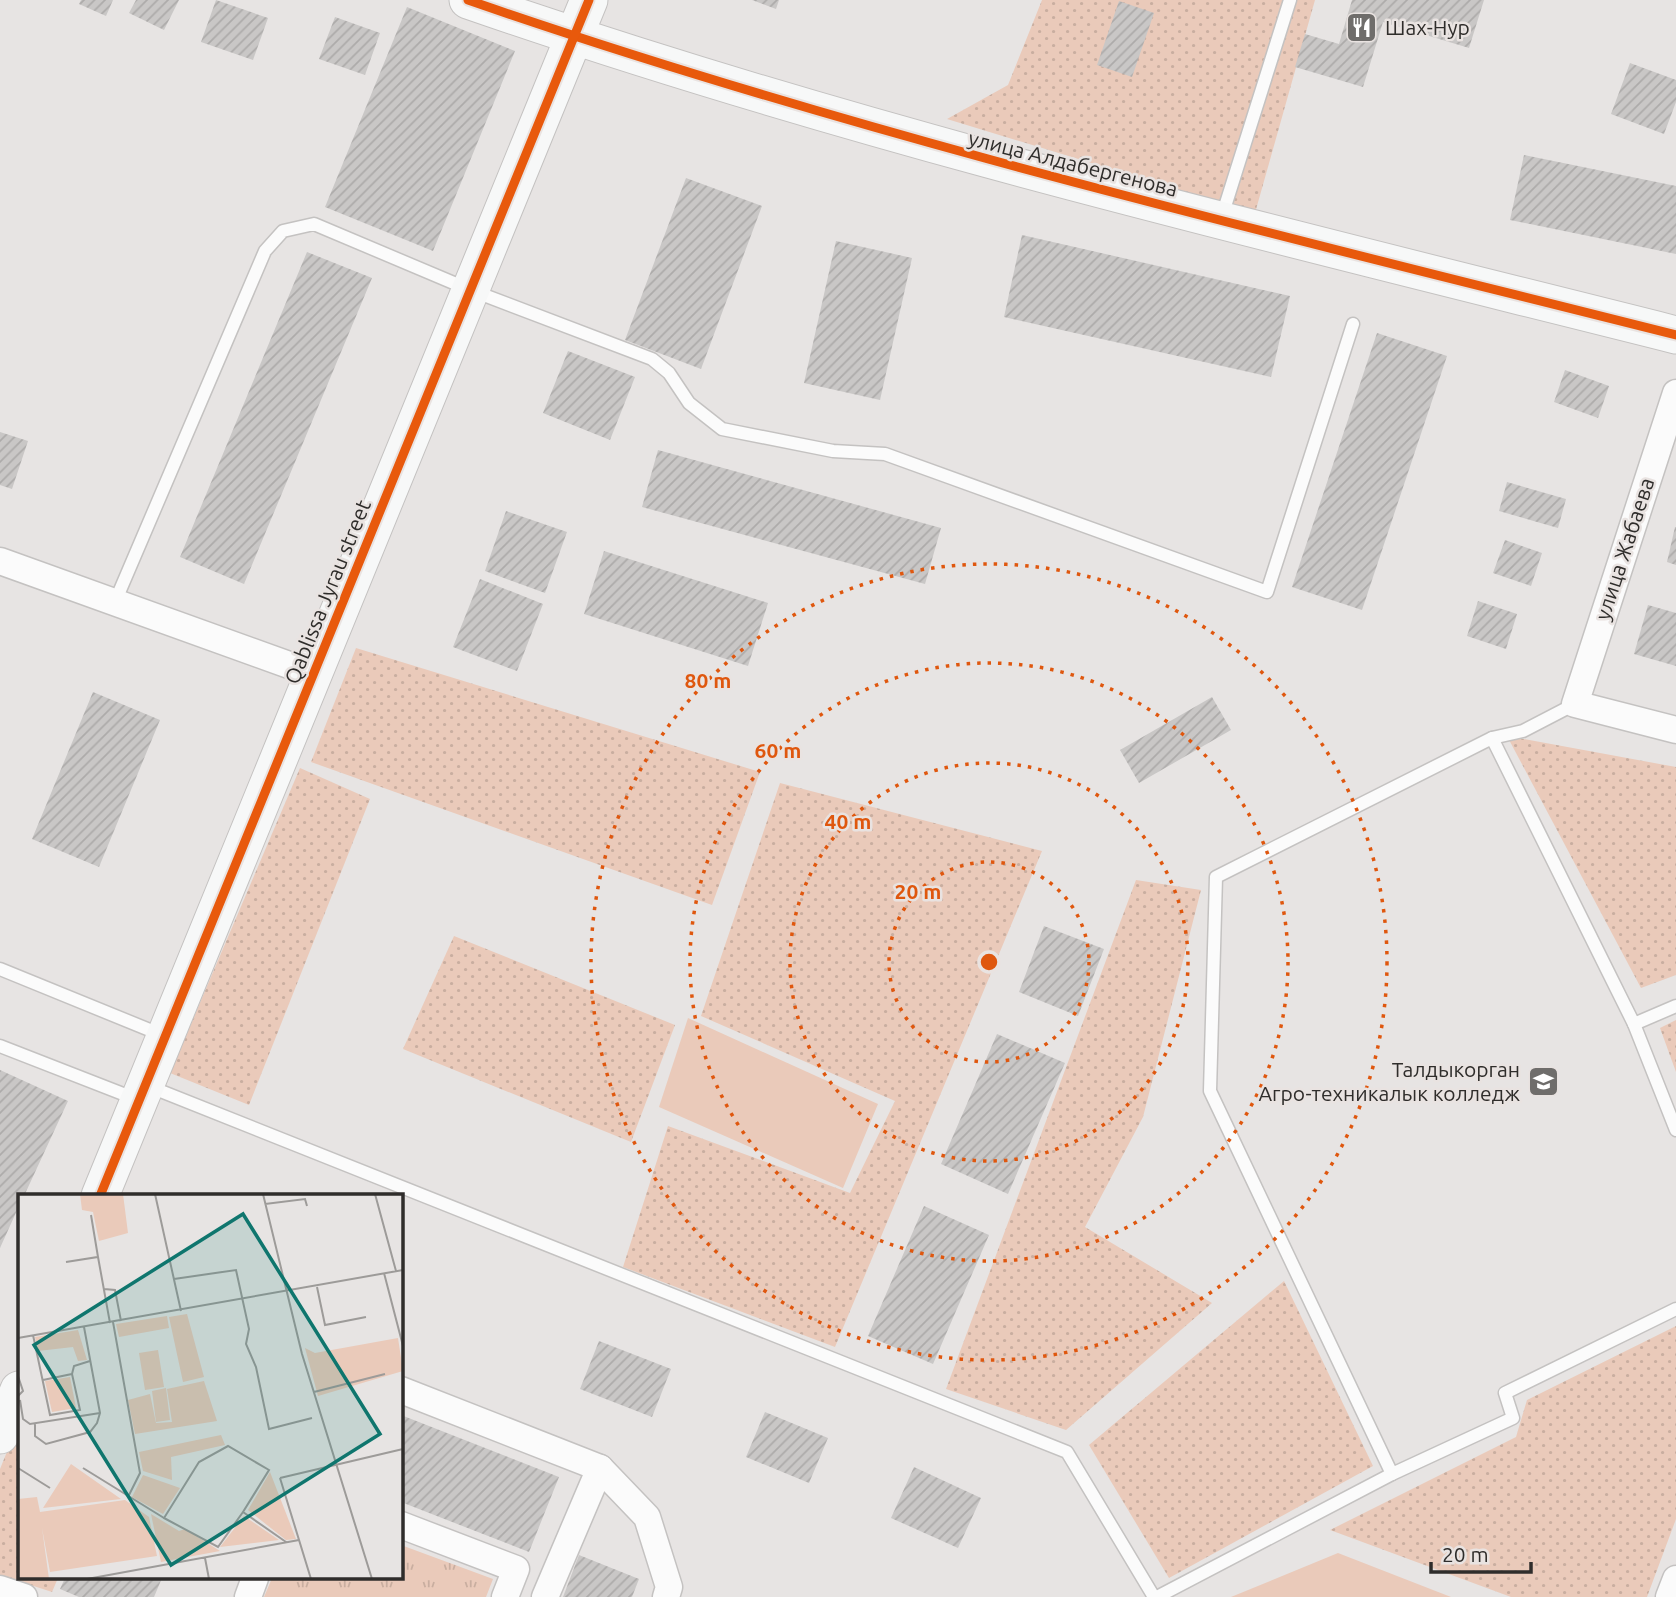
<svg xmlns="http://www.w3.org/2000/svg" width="1676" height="1597" font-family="Ubuntu,sans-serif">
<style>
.grass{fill:url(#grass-dots)}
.park{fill:url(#park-tufts)}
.pitch{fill:#eacaba}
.building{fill:url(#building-hatch)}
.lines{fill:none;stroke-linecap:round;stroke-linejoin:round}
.lane-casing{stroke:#c4c2c1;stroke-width:15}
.street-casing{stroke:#c4c2c1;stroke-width:29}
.secondary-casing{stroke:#c4c2c1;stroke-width:39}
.lane{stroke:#fbfbfb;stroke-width:12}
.street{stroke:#fbfbfb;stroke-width:26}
.secondary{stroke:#f7f8f8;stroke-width:37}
.cycleway-casing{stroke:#e9e3e1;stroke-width:13}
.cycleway{stroke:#e8590c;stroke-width:9}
.ring{fill:none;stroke:#df570e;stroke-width:3.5;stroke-dasharray:3.5 7}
.labels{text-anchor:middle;stroke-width:5;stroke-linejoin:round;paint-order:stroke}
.poi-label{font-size:21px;fill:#2f2d2b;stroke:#e9e3e1;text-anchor:start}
.street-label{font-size:21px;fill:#2f2d2b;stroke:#e9e3e1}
.inset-road{fill:none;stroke:#9d9b99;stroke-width:2}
.view{fill:#0f766e;fill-opacity:0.15;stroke:#0f766e;stroke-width:3.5}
.inset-edge{fill:none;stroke:#2f2d2b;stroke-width:3.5}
.centre{fill:#df570e;stroke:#e9e3e1;stroke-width:3.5}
.ring-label{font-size:21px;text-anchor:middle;font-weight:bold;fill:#df570e;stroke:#e9e3e1;stroke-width:5;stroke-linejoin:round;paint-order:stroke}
</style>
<defs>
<pattern id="grass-dots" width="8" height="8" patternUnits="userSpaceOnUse" patternTransform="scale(1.75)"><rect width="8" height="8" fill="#eacaba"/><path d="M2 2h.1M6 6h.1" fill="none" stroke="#c9aea0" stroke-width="1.8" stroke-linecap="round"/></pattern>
<pattern id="park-tufts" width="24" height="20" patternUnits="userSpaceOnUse" patternTransform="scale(1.75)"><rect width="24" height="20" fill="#eacaba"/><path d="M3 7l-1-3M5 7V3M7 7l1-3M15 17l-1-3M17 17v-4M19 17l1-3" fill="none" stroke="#c9aea0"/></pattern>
<pattern id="building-hatch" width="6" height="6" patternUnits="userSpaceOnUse" patternTransform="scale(1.75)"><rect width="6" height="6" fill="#c9c7c6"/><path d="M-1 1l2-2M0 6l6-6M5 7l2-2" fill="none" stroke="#adabaa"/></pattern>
</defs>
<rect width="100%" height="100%" fill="#e7e4e3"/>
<!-- grass -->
<g class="grass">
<path d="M1042 0H1315L1255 213 947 119 1008 85Z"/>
<path d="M356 648 760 772 712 905 311 762Z"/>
<path d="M1507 736 1676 767V975L1641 988Z"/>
<path d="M300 768 370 799 249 1105 170 1073Z"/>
<path d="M780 783 1042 851 835 1347 623 1267 668 1126 850 1193 895 1101 701 1016Z"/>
<path d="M1136 880 1201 890 1143 1117 1085 1227 1212 1303 1066 1430 946 1389Z"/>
<path d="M454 936 675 1025 631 1142 403 1049Z"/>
<path d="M1676 1020V1072L1660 1028Z"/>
<path d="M1284 1281 1373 1466 1169 1578 1089 1445Z"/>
<path d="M1676 1326V1519L1647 1597H1511L1330 1530 1516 1437 1527 1400Z"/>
<path d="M19 1422V1578H58L52 1592 0 1575V1469Z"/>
</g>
<!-- park -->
<path class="park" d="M401 1545 493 1579 486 1597H264L272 1578H401Z"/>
<!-- pitch -->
<g class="pitch">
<path d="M688 1018 878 1104 843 1188 659 1107Z"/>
<path d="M1338 1553 1451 1597H1231Z"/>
</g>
<!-- building -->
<g class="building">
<path d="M81 0H113L106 16 79 4Z"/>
<path d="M136 0H179L164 30 129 13Z"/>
<path d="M216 0 268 18 253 60 201 42Z"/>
<path d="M752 0H779L776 9Z"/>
<path d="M1352 0H1484L1469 48 1383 22 1363 87 1295 67 1305 34 1339 44Z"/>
<path d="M1119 1 1154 13 1132 77 1097 65Z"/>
<path d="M407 7 515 51 433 251 325 207Z"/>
<path d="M335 17 380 33 365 75 319 59Z"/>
<path d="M1630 63 1676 80V102L1664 134 1611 114Z"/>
<path d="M1524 155 1676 186V254L1510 220Z"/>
<path d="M686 178 762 206 701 369 625 340Z"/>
<path d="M1022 235 1290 296 1271 377 1004 317Z"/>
<path d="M836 241 912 258 880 400 804 383Z"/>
<path d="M307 252 372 278 244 584 180 557Z"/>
<path d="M1377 333 1447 356 1362 610 1292 587Z"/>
<path d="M568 351 635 377 610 440 543 413Z"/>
<path d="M1565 370 1609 386 1598 418 1554 402Z"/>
<path d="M0 432 28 441 12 489 0 485Z"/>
<path d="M658 450 941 528 925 584 642 507Z"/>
<path d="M1507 482 1566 499 1558 528 1499 511Z"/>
<path d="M506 511 567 532 545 593 485 571Z"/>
<path d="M1675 527H1676V565L1667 562Z"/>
<path d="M1505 540 1542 553 1531 586 1493 573Z"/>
<path d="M604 551 768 603 748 666 584 614Z"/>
<path d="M480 579 543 604 517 671 453 647Z"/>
<path d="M1478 601 1517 614 1506 649 1467 636Z"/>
<path d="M1648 605 1676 613V666L1634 654Z"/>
<path d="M93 692 160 720 99 867 32 839Z"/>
<path d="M1212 697 1231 730 1139 783 1120 750Z"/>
<path d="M1044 926 1104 949 1078 1016 1019 992Z"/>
<path d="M997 1034 1065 1063 1008 1194 941 1164Z"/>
<path d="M0 1070 68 1101 24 1196H19V1206L0 1248Z"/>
<path d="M924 1206 989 1235 933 1364 868 1336Z"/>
<path d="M599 1341 671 1369 652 1417 580 1389Z"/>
<path d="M765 1412 828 1438 809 1483 746 1457Z"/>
<path d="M401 1415 559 1477 529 1552 401 1502Z"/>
<path d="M914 1467 981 1498 958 1548 891 1518Z"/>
<path d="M579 1555 639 1579 632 1597H563Z"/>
<path d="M65 1578H162L154 1597H79L60 1589Z"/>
</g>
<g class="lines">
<defs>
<g id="lane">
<path d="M1222 216 1290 0"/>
<path d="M115 602 265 251 283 231 314 224 468 289 652 359 669 373 689 403 722 429 833 451 885 454 1267 592 1353 324"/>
<path d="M1492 738 1523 731 1575 704"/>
<path d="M0 969 162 1035"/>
<path d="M1634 1024 1676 1006"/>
<path d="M0 1046 136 1099"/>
<path d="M148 1086 1067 1452 1154 1597"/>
<path d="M1676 1130 1634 1024 1492 738 1216 877 1210 1091 1392 1474 1513 1418 1505 1393 1676 1309"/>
<path d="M1157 1597 1392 1474"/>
</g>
<g id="street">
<path d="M1676 393 1575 704 1676 730"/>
<path d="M0 561 314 674"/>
<path d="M401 1390 600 1468 647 1517 669 1587 666 1597"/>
<path d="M401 1525 516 1569 505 1597"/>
<path d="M0 1589 24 1597"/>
<path d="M248 1597 255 1578"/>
<path d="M545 1597 600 1468"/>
<path d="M1669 1597 1676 1579"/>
</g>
<g id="secondary">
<path d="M468 0C863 137 1271 233 1676 335"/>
<path d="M100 1196 589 0"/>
<path d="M0 1435 19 1390"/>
</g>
</defs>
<!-- lane casing -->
<use href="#lane" class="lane-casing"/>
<!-- street casing -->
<use href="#street" class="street-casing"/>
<!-- secondary casing -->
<use href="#secondary" class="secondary-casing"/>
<!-- lane -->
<use href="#lane" class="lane"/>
<!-- street -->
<use href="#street" class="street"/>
<!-- secondary -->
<use href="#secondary" class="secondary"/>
<defs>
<g id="cycleway">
<path d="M468 0C863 137 1271 233 1676 335"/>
<path d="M100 1196 589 0"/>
</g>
</defs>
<!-- cycleway casing -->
<use href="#cycleway" class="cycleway-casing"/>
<!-- cycleway -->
<use href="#cycleway" class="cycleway"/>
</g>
<!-- distance rings -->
<g class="ring">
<circle cx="989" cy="962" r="100"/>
<circle cx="989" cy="962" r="199"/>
<circle cx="989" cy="962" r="299"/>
<circle cx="989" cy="962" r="398"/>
</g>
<!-- icons -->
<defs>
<symbol id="restaurant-square" viewBox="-11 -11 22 22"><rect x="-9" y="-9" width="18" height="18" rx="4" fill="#6f6d6b" stroke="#e9e3e1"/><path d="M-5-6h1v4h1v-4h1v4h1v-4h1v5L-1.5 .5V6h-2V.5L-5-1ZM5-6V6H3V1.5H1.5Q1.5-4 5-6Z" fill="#fff"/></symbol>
<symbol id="university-square" viewBox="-11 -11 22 22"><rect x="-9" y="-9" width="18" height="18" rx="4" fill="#6f6d6b" stroke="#e9e3e1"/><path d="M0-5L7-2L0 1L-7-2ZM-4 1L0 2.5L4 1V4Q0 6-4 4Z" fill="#fff"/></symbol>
</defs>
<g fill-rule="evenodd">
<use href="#restaurant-square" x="1344" y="10" width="35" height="35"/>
<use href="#university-square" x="1526" y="1064" width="35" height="35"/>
</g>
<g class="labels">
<!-- poi labels -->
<g class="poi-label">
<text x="1385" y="35">Шах-Нур</text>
<text x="1520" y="1077" text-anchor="end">Талдыкорган<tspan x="1520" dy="24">Агро-техникалык колледж</tspan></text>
</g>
<!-- street labels -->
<g class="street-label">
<text transform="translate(1073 164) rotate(14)" y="7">улица Алдабергенова</text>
<text transform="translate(1625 549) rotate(-72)" y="7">улица Жабаева</text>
<text transform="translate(328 592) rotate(-68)" y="7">Qablissa Jyrau street</text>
</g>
</g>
<!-- overview -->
<g transform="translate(18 1194)">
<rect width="385" height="385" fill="#e7e4e3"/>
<path d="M62 0H105L110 39 81 47 75 18 64 16ZM169 120 186 183 165 188 151 123ZM149 122 151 134 101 143 98 130ZM60 136 69 166 60 167 55 153 20 157 17 143ZM380 144 385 177 300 202 287 154 297 159ZM140 156 146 193 127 196 121 159ZM186 187 199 227 117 240 110 206 132 200 138 229 154 228 149 195ZM203 241 207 251 153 263 154 286 125 277 121 258ZM53 270 103 305 25 314ZM252 278 278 345 268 346 230 316ZM125 281 162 294 145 320 114 303ZM133 320 161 337 167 335 202 357 143 368ZM226 322 261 346 202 353Z" fill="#eacaba"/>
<path d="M52 183 58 214 34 218 27 187Z" fill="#eacaba"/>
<path d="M148 194 152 226 138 228 134 197ZM19 303 22 318 107 306 131 323 139 362 32 378 24 334 31 385H0V305Z" fill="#eacaba"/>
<path class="inset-road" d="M137 0 163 117M245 0 284 160 354 385M357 0 378 77M247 10 287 5 289 12M73 21 80 63M48 68 80 63 92 129M366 79 385 152M156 85 218 76 231 135 228 150 238 173 251 235 294 224M299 93 307 131 348 123M86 95 97 96 103 127M95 128 122 279 110 303M15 141 32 221 62 216 54 180 25 186M0 144 385 76M54 180 56 172 72 167M0 182 5 197 0 202M296 198 367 180M2 206 5 225 12 230 82 219M17 229V242L28 250 72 238 79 229 82 219 66 133M0 274 32 294M65 274 146 324M262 284 385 255M262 284 293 385M225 318 200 353 146 324 181 268 210 252 251 276 225 318 268 348M187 364 191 385M69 385 281 346"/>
<path class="view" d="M225 20 362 240 153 371 16 151Z"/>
<rect width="385" height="385" class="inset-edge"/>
</g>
<circle cx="989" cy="962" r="10" class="centre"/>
<g class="ring-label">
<text x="708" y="688">80 m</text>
<text x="778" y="758">60 m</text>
<text x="848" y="829">40 m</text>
<text x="918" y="899">20 m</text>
</g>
<!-- scale -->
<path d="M1431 1562v10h100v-10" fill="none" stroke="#2f2d2b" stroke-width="3.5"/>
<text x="1442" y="1562" font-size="21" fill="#2f2d2b" stroke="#e9e3e1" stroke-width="5" paint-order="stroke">20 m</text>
</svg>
